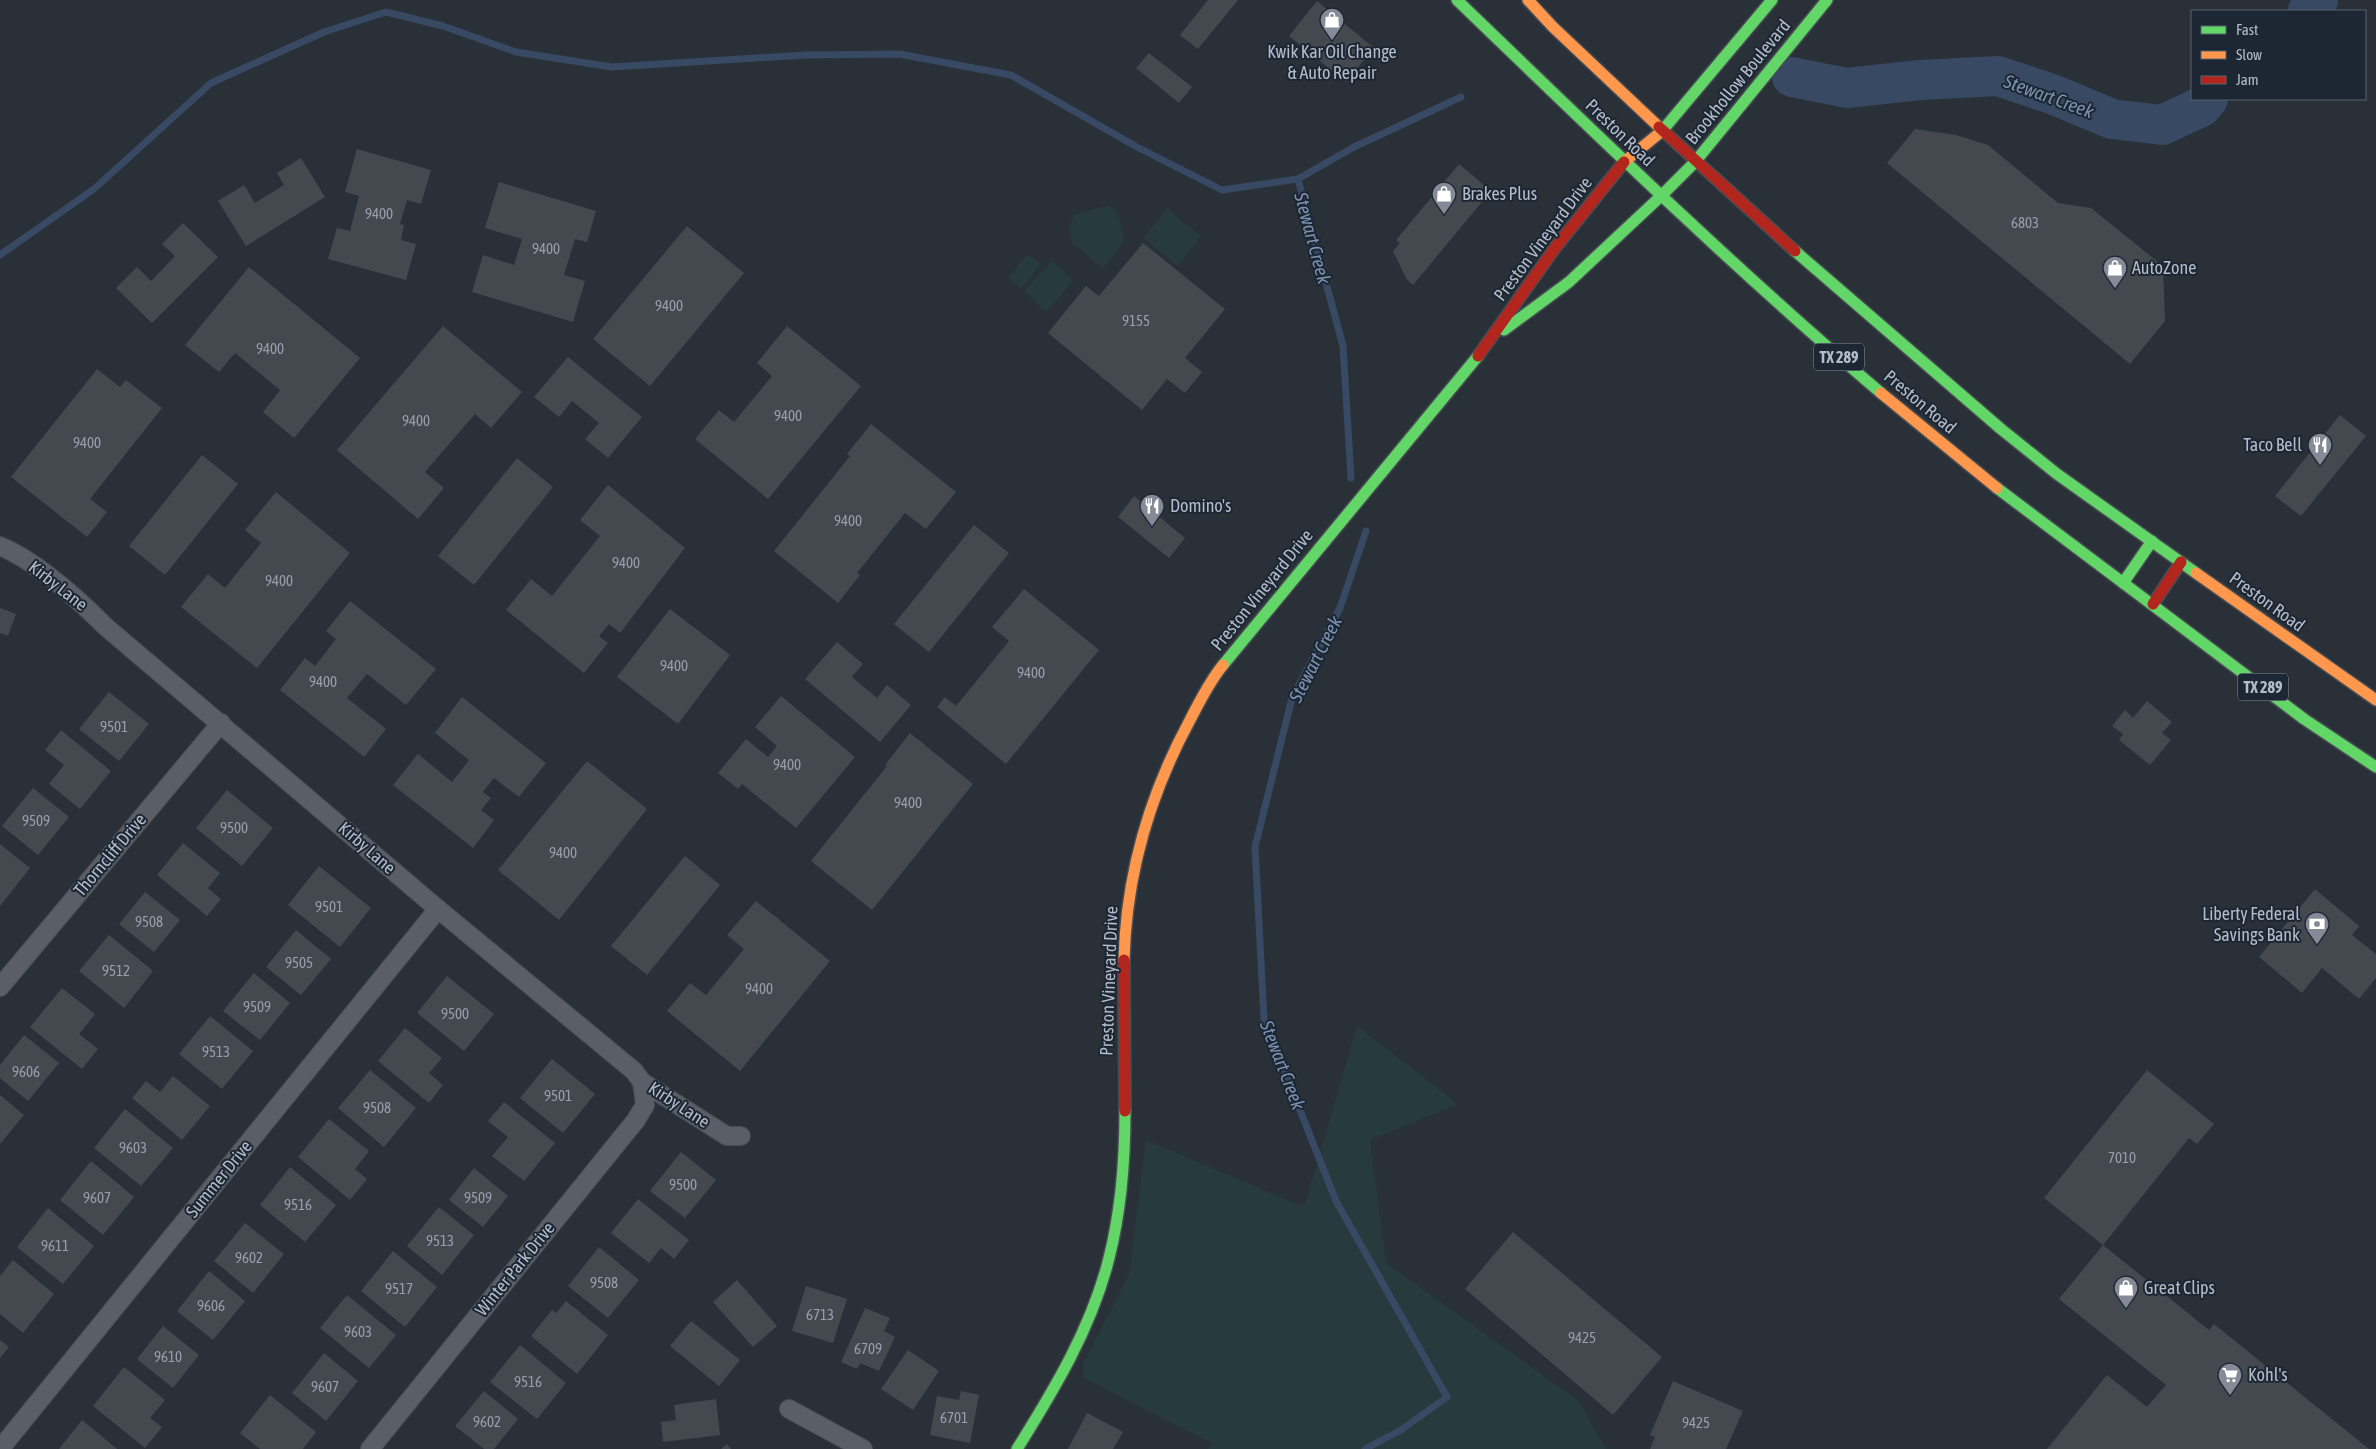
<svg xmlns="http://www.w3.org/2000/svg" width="2376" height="1449" font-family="'Asap Condensed',sans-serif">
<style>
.green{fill:#273a3e}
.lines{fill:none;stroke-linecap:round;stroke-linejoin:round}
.stream{stroke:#384963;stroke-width:7}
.river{stroke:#384963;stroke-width:40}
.building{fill:#444950}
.street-casing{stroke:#484c53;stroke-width:20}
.fast-casing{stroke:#484c53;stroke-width:14}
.slow-casing{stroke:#484c53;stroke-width:14}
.jam-casing{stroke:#484c53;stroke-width:14}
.street{stroke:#5a5e66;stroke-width:18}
.fast{stroke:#63d668;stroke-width:11}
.slow{stroke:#ff974d;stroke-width:11}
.jam{stroke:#b3261e;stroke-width:11}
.labels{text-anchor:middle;stroke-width:4;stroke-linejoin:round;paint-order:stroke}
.number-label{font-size:15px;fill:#989fab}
.shield{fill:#1d2633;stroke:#878f9c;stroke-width:1}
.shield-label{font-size:16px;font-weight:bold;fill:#b4bcc9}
.poi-label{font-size:18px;fill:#b4bcc9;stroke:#1d2633;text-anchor:start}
.street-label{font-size:18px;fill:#b4bcc9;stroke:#1d2633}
.water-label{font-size:19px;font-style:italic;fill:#7c92b1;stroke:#1d2633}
</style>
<rect width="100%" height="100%" fill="#2a3038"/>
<!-- green -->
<g class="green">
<path d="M1108 205 1118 212 1124 242 1103 268 1072 243 1069 225 1075 215Z"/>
<path d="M1167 209 1201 236 1178 266 1143 238Z"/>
<path d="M1027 254 1041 264 1021 289 1008 278Z"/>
<path d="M1052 261 1074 280 1046 312 1024 291Z"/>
<path d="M1357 1026 1458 1104 1370 1140 1386 1263 1579 1401 1606 1449H1208L1211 1443 1084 1378 1083 1363 1129 1275 1146 1140 1304 1207Z"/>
</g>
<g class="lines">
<!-- stream -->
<g class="stream">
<path d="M1298 179 1343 346 1351 478"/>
<path d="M0 255 94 189 211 83 324 32 386 12 443 26 516 52 612 67 806 55 899 54 1011 75 1137 147 1222 190 1298 179 1354 147 1461 97"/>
<path d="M1365 1449 1401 1430 1447 1397 1336 1201 1264 1019 1255 847 1292 698 1340 608 1366 531"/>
</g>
<!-- river -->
<g class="river">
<path d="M2308 11 2318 0"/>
<path d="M1792 77 1847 88 1920 80 1998 76 2052 94 2112 119 2162 125 2201 107 2208 99"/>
</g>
</g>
<!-- building -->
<g class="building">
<path d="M1208 0H1238L1198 49 1180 35Z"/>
<path d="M1317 1 1374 48 1346 82 1289 36Z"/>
<path d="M1149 53 1192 87 1179 103 1136 68Z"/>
<path d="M1915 129 1956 135 1988 145 2058 203 2091 208 2163 266 2165 321 2130 364 1887 163Z"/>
<path d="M357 149 431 170 421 204 407 200 400 224 404 225 401 240 416 244 406 280 328 259 337 228 350 231 359 196 345 192Z"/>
<path d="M301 158 325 197 246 246 218 201 244 185 255 203 284 185 277 173Z"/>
<path d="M1459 164 1491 191 1413 285 1407 280 1393 251 1400 243 1396 240Z"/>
<path d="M499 182 596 211 587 242 575 239 564 275 585 281 573 322 472 292 483 255 514 265 522 239 485 228Z"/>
<path d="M183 223 218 257 152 323 116 288 137 267 151 281 175 256 162 244Z"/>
<path d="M687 226 744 273 650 386 593 339Z"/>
<path d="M1143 243 1225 309 1185 358 1202 372 1185 393 1167 379 1142 410 1048 333 1086 286 1099 296Z"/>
<path d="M249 267 360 358 294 438 263 412 280 390 235 353 219 372 185 345Z"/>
<path d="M443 326 522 392 491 428 475 414 425 472 444 488 418 519 337 450Z"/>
<path d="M787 326 861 386 768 499 695 439 719 410 734 422 772 376 757 363Z"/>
<path d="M568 357 642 417 608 458 585 439 599 423 572 401 559 417 534 397Z"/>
<path d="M97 369 120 387 126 380 162 408 90 499 107 512 87 537 11 477Z"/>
<path d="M2340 415 2366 436 2301 516 2275 496Z"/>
<path d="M871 424 956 492 926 529 905 513 857 573 860 575 838 603 774 551 850 456 847 454Z"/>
<path d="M202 455 238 484 165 575 129 546Z"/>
<path d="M517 458 553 487 474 585 438 556Z"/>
<path d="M608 485 685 548 620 633 609 624 599 636 608 643 584 673 506 610 531 579 552 596 600 536 580 520Z"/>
<path d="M276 492 350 553 257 668 181 607 208 574 225 588 261 543 245 530Z"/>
<path d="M1134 496 1185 538 1169 558 1118 517Z"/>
<path d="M974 525 1009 553 929 652 894 624Z"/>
<path d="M1024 589 1099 650 1006 764 937 707 945 697 956 706 1009 641 992 627Z"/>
<path d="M350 601 436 669 406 705 367 674 347 698 386 729 364 757 280 690 305 658 315 666 336 639 326 631Z"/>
<path d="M0 608 16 614 8 636 0 633Z"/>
<path d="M670 609 730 655 678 724 617 677Z"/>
<path d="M837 642 863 664 852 677 877 698 887 685 911 705 880 742 805 679Z"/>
<path d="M109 692 149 724 119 761 79 729Z"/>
<path d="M781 696 855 757 796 828 742 784 738 789 718 773 746 739 768 757 777 746 755 727Z"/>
<path d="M462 697 546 763 519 797 494 778 483 792 491 798 481 810 494 820 473 848 393 785 418 754 452 782 469 760 435 733Z"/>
<path d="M2147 701 2172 722 2162 733 2171 740 2150 765 2119 740 2123 734 2112 726 2125 710 2133 718Z"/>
<path d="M61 730 111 771 80 809 49 784 64 765 45 750Z"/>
<path d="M910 733 973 784 872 910 811 861 887 766 885 765Z"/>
<path d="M587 761 647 809 559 920 498 870Z"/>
<path d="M33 788 69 817 38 855 2 826Z"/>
<path d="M227 790 273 828 242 866 196 828Z"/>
<path d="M183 843 220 873 208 888 221 899 207 916 157 875Z"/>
<path d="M0 844 30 868 0 906Z"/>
<path d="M685 856 720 885 647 975 611 946Z"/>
<path d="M319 866 371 908 340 947 288 905Z"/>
<path d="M2315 889 2359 926 2352 935 2376 954V978L2359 999 2322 968 2302 993 2259 957Z"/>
<path d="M145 892 180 920 154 952 119 924Z"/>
<path d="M756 901 830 961 740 1071 667 1011 690 983 706 995 744 949 727 935Z"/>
<path d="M296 930 331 959 301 995 266 967Z"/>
<path d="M109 935 153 971 124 1008 79 971Z"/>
<path d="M254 973 290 1003 260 1040 223 1011Z"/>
<path d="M447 976 494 1014 464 1051 417 1013Z"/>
<path d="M62 988 95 1014 79 1034 98 1049 82 1069 30 1027Z"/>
<path d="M210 1016 253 1051 222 1089 179 1054Z"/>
<path d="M405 1028 442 1058 429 1073 443 1085 429 1103 378 1061Z"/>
<path d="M24 1035 59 1063 28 1101 0 1078V1065Z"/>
<path d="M552 1059 595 1094 563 1133 520 1098Z"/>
<path d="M370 1070 416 1108 384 1147 338 1108Z"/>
<path d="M2147 1070 2214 1124 2197 1144 2189 1138 2103 1245 2044 1198Z"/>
<path d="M173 1076 210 1106 182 1140 132 1098 146 1081 160 1092Z"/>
<path d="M0 1095 24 1115 0 1144Z"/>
<path d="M504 1102 555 1143 524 1181 492 1156 508 1137 488 1121Z"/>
<path d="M125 1109 173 1148 141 1186 94 1148Z"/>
<path d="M329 1119 369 1151 355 1169 367 1179 350 1200 298 1157Z"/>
<path d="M681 1152 716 1180 685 1218 650 1191Z"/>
<path d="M91 1161 134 1197 103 1235 60 1200Z"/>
<path d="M290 1167 336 1205 305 1242 260 1205Z"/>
<path d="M474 1168 508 1196 483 1227 449 1200Z"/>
<path d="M638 1199 689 1240 674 1259 661 1248 649 1263 611 1233Z"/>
<path d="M439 1207 474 1235 442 1275 407 1246Z"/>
<path d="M48 1208 94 1246 63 1284 17 1247Z"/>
<path d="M245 1223 284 1254 253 1293 214 1261Z"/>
<path d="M1513 1232 1662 1357 1613 1415 1465 1289Z"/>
<path d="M2103 1245 2209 1330 2214 1324 2369 1449H2047L2107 1375 2147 1407 2166 1385 2059 1299Z"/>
<path d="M599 1247 639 1280 608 1318 568 1286Z"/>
<path d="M393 1251 437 1287 405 1327 361 1291Z"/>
<path d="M13 1260 54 1294 23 1333 0 1314V1276Z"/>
<path d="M209 1271 245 1301 213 1340 177 1311Z"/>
<path d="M737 1280 777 1326 753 1347 713 1302Z"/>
<path d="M806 1286 847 1299 833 1343 792 1331Z"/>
<path d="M347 1295 396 1335 369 1368 320 1328Z"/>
<path d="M566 1301 608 1335 577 1374 531 1336 552 1310 556 1313Z"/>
<path d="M865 1308 890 1318 884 1331 895 1337 879 1371 860 1363 857 1369 841 1362Z"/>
<path d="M691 1321 740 1360 719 1386 670 1346Z"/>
<path d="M163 1326 199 1355 173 1388 137 1359Z"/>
<path d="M0 1340 9 1347 0 1358Z"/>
<path d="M520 1345 566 1383 537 1419 490 1382Z"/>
<path d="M908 1350 939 1371 913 1410 881 1389Z"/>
<path d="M324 1353 358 1381 326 1421 292 1393Z"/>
<path d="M124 1367 165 1400 150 1418 162 1427 145 1448 93 1406Z"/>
<path d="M1673 1381 1743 1411 1726 1449H1650L1655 1437 1650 1435Z"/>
<path d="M484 1391 518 1419 494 1449H484L455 1426Z"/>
<path d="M961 1391 979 1395 970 1443 930 1435 937 1396 959 1400Z"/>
<path d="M270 1395 316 1432 303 1449H260L240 1433Z"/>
<path d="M716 1399 720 1435 663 1442 661 1422 676 1420 674 1405Z"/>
<path d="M1087 1413 1123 1432 1113 1449H1068Z"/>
<path d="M82 1420 117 1449H59Z"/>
<path d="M727 1444 731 1449H721Z"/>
</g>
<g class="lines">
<defs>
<g id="street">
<path d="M0 546C36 561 78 599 106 627L438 909 634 1071 642 1082 727 1136H741"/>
<path d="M0 987 221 723"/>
<path d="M789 1409 863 1449"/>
<path d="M0 1449 438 909"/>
<path d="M370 1449 636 1120 645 1105 642 1082"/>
</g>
<g id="fast">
<path d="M1457 0C1596 134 1734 268 1881 393"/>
<path d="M1662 131 1772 0"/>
<path d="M1695 162 1827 0"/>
<path d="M1660 197 1695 162"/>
<path d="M1795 251 2001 429 2057 474 2196 573"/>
<path d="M1504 330 1569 282 1660 197"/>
<path d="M1997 488 2304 719 2376 767"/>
<path d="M2123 583 2152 541"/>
<path d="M1223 665 1478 356"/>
<path d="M1017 1449C1054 1390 1092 1327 1109 1258 1121 1211 1125 1159 1125 1111"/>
</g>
<g id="slow">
<path d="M1528 0 1553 27 1659 127"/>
<path d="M1624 162 1662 131"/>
<path d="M1881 393 1997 488"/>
<path d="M2196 573 2376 700"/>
<path d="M1124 960C1126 876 1150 794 1190 720 1200 701 1209 682 1223 665"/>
</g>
<g id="jam">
<path d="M1659 127 1795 251"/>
<path d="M1478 356 1555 248 1624 162"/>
<path d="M2153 604 2181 562"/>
<path d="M1124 960 1125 1111"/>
</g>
</defs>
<!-- street casing -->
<use href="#street" class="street-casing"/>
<!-- fast casing -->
<use href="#fast" class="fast-casing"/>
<!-- slow casing -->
<use href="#slow" class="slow-casing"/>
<!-- jam casing -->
<use href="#jam" class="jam-casing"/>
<!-- street -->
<use href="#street" class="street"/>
<!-- fast -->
<use href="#fast" class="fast"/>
<!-- slow -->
<use href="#slow" class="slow"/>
<!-- jam -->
<use href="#jam" class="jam"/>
</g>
<!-- icons -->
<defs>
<symbol id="shop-pin" viewBox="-11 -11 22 30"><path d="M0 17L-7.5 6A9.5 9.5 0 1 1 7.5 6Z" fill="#848b96" stroke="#1d2633"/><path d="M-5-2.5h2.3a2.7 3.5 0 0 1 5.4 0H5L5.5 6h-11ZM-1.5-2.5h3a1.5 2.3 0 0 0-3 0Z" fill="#fff"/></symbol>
<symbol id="restaurant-pin" viewBox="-11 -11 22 30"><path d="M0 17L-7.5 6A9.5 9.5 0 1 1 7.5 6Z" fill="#848b96" stroke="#1d2633"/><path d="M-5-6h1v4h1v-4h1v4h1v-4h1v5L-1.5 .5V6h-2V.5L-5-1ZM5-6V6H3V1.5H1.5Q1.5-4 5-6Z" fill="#fff"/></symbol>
<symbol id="bank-pin" viewBox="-11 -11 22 30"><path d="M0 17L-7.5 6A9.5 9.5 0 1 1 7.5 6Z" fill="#848b96" stroke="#1d2633"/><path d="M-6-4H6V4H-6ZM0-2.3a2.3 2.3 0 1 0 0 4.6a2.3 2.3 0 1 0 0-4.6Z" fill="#fff"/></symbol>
<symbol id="supermarket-pin" viewBox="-11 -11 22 30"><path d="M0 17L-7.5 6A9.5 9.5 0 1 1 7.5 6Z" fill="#848b96" stroke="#1d2633"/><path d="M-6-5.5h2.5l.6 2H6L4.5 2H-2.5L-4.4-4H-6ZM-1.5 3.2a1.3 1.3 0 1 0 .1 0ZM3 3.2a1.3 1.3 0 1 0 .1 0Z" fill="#fff"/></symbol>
</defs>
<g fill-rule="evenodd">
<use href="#shop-pin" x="1318" y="6" width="28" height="38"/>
<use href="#shop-pin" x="1430" y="180" width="28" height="38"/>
<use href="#shop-pin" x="2101" y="254" width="28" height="38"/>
<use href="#restaurant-pin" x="2306" y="431" width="28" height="38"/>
<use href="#restaurant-pin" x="1138" y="492" width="28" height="38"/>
<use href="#bank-pin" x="2303" y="910" width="28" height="38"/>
<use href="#shop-pin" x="2112" y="1274" width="28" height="38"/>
<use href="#supermarket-pin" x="2216" y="1361" width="28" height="38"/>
</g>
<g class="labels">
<!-- number labels -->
<g class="number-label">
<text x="379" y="219">9400</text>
<text x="2025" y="228">6803</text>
<text x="546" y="254">9400</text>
<text x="669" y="311">9400</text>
<text x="1136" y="326">9155</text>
<text x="270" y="354">9400</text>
<text x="788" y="421">9400</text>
<text x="416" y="426">9400</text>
<text x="87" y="448">9400</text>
<text x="848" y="526">9400</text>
<text x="626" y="568">9400</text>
<text x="279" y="586">9400</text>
<text x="674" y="671">9400</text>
<text x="1031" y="678">9400</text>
<text x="323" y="687">9400</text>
<text x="114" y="732">9501</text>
<text x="787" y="770">9400</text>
<text x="908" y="808">9400</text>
<text x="36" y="826">9509</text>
<text x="234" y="833">9500</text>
<text x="563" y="858">9400</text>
<text x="329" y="912">9501</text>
<text x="149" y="927">9508</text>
<text x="299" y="968">9505</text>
<text x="116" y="976">9512</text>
<text x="759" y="994">9400</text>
<text x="257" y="1012">9509</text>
<text x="455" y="1019">9500</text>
<text x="216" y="1057">9513</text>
<text x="26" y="1077">9606</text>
<text x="558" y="1101">9501</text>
<text x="377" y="1113">9508</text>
<text x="133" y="1153">9603</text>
<text x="2122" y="1163">7010</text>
<text x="683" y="1190">9500</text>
<text x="97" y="1203">9607</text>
<text x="478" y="1203">9509</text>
<text x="298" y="1210">9516</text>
<text x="440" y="1246">9513</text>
<text x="55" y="1251">9611</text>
<text x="249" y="1263">9602</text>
<text x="604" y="1288">9508</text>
<text x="399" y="1294">9517</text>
<text x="211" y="1311">9606</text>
<text x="820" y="1320">6713</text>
<text x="358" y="1337">9603</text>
<text x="1582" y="1343">9425</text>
<text x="868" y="1354">6709</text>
<text x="168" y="1362">9610</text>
<text x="528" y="1387">9516</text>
<text x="325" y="1392">9607</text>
<text x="954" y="1423">6701</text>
<text x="487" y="1427">9602</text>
<text x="1696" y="1428">9425</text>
</g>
<!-- shield labels -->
<g class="shield">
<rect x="1814" y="343.5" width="50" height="27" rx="4"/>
<rect x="2238" y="673.5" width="50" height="27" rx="4"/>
</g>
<g class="shield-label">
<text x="1839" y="363">TX 289</text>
<text x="2263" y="693">TX 289</text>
</g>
<!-- poi labels -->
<g class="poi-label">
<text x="1332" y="58" text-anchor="middle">Kwik Kar Oil Change<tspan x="1332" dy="21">&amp; Auto Repair</tspan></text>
<text x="1462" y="200">Brakes Plus</text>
<text x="2132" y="274">AutoZone</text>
<text x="2302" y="451" text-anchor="end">Taco Bell</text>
<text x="1170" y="512">Domino's</text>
<text x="2300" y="920" text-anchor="end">Liberty Federal<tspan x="2300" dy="21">Savings Bank</tspan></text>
<text x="2144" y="1294">Great Clips</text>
<text x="2248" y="1381">Kohl's</text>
</g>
<!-- street labels -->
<g class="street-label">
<text transform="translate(1738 82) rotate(-51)" y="6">Brookhollow Boulevard</text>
<text transform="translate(1620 133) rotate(44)" y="6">Preston Road</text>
<text transform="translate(1543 239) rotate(-53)" y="6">Preston Vineyard Drive</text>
<text transform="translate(1920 402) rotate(40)" y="6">Preston Road</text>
<text transform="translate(58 586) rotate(38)" y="6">Kirby Lane</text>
<text transform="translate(1262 590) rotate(-51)" y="6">Preston Vineyard Drive</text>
<text transform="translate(2267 602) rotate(36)" y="6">Preston Road</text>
<text transform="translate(367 848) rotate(41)" y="6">Kirby Lane</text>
<text transform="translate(110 855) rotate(-50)" y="6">Thorncliff Drive</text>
<text transform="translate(1109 981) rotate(-88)" y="6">Preston Vineyard Drive</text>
<text transform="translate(679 1105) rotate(33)" y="6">Kirby Lane</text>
<text transform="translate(219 1179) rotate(-51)" y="6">Summer Drive</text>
<text transform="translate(515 1269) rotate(-51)" y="6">Winter Park Drive</text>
</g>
<!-- water labels -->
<g class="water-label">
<text transform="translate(2049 96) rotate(20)" y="7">Stewart Creek</text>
<text transform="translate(1313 238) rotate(75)" y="7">Stewart Creek</text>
<text transform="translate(1315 659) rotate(-63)" y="7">Stewart Creek</text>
<text transform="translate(1283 1065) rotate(69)" y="7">Stewart Creek</text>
</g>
</g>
<!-- legend -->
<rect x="2191" y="10" width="175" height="90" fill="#1d2633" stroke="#59626f"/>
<rect x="2201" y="26" width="25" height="8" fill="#63d668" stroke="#59626f"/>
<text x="2236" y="35" font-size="15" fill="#b4bcc9">Fast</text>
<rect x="2201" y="51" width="25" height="8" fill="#ff974d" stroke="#59626f"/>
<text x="2236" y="60" font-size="15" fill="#b4bcc9">Slow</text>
<rect x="2201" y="76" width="25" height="8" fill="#b3261e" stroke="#59626f"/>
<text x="2236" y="85" font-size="15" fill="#b4bcc9">Jam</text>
</svg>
